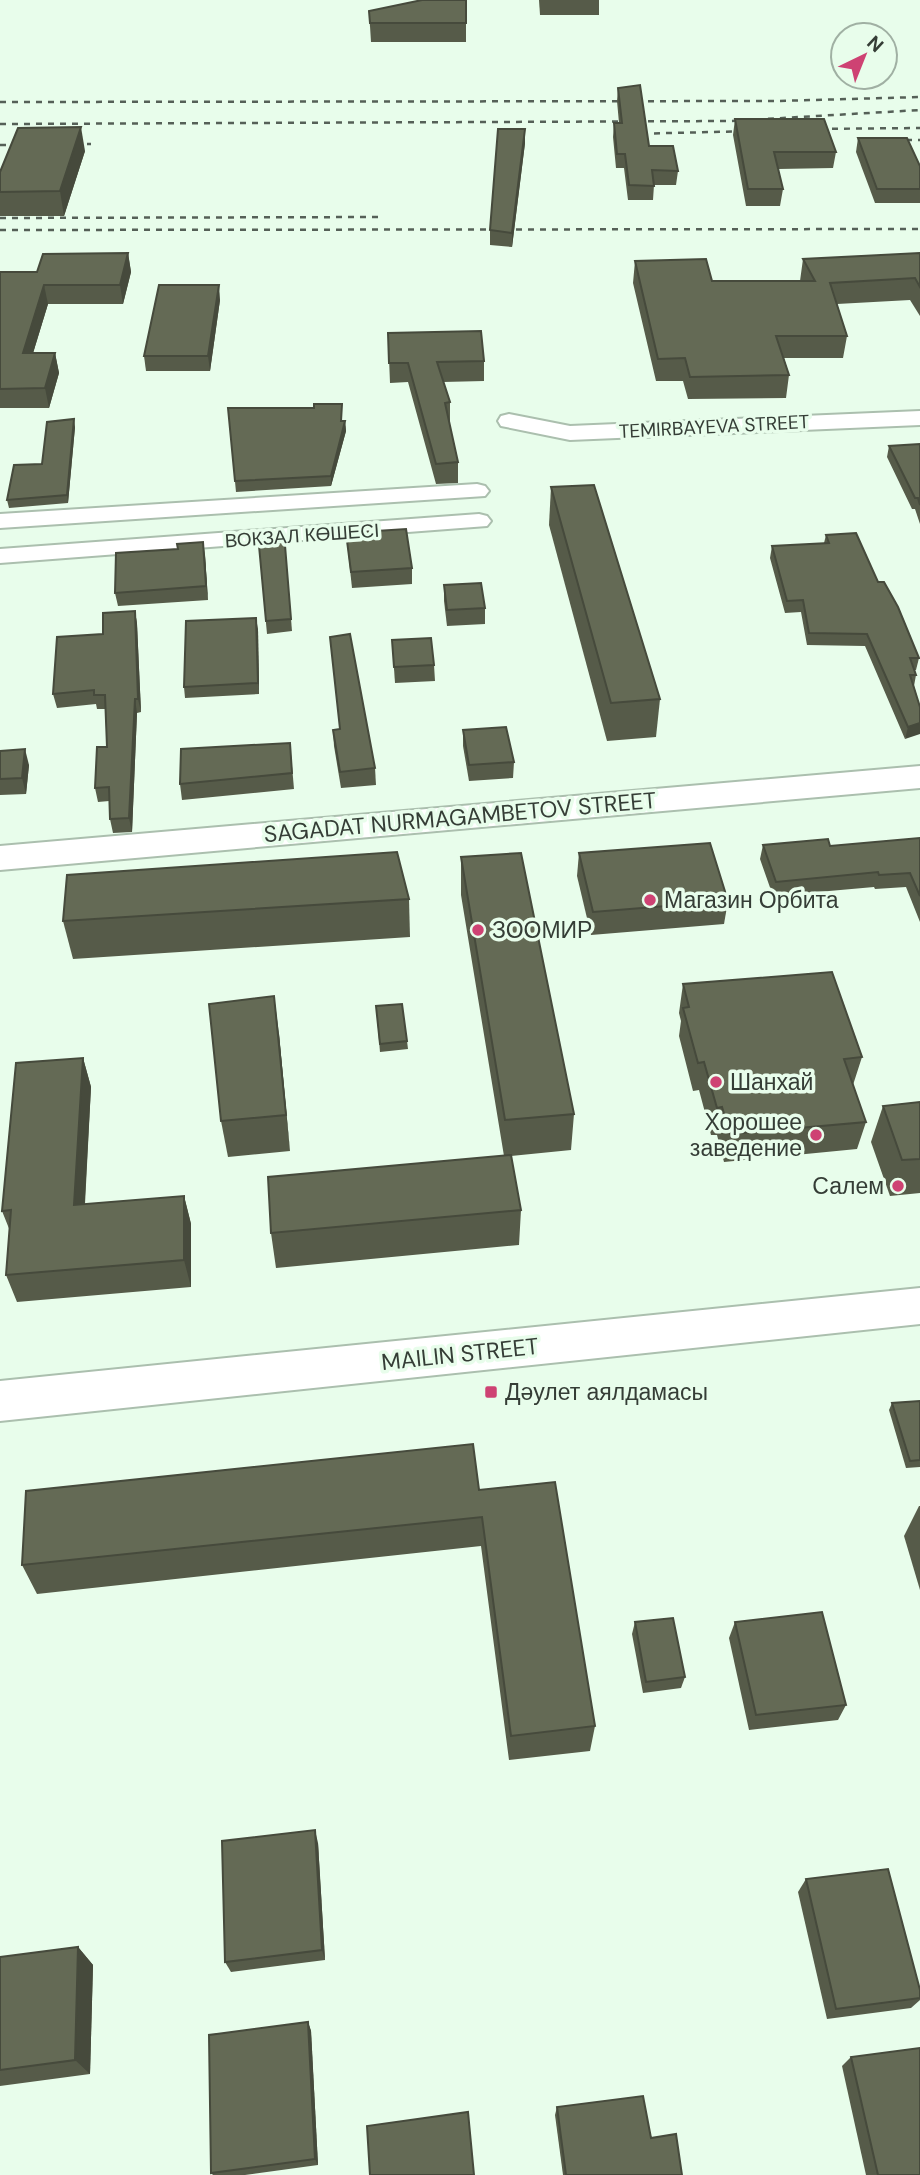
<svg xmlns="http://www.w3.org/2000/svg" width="920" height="2175" font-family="'DM Sans',sans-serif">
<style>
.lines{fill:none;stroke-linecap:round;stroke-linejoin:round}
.street-casing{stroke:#abbfae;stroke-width:4}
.secondary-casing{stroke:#abbfae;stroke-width:4}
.street{fill:#fff;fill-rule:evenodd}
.secondary{fill:#fff;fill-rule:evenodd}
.rail{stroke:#556057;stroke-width:2.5;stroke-dasharray:6 6;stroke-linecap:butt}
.wall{fill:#565b49}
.shaded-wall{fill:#464a3c}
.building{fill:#646a55;stroke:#464a3c;stroke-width:2}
.poi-dot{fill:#ce4273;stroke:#e8fdeb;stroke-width:2.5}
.labels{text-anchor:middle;stroke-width:7;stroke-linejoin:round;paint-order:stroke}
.far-street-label{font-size:19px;fill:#353d36;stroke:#e8fdeb}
.street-label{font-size:23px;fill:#353d36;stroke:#e8fdeb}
.poi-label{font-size:23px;fill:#353d36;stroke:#e8fdeb;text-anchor:start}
</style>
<rect width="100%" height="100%" fill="#e8fdeb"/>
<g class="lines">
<defs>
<g id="street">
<path d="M920 411V425L570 440 501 426 498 421 501 416 509 414 570 426Z"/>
<path d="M477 484 485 486 489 491 485 496 0 528V514Z"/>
<path d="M479 514 487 516 491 521 487 526 0 563V549Z"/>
</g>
<g id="secondary">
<path d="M920 766V788L0 870V846Z"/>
<path d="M920 1288V1324L0 1421V1381Z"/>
</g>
</defs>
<!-- street casing -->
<use href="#street" class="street-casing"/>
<!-- secondary casing -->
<use href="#secondary" class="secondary-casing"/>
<!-- street -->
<use href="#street" class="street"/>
<!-- secondary -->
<use href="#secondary" class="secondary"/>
<!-- rail -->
<g class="rail">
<path d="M0 102 777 101 920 97"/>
<path d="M0 124 731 121 920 110"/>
<path d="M808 129 920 128"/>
<path d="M630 134 752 131"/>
<path d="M906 140H920"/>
<path d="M63 144H91"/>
<path d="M0 145H31"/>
<path d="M0 218 381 217"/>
<path d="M0 230 920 229"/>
</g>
</g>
<!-- wall -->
<g class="wall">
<path d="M466 0V42H371L369 11Z"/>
<path d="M539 0H599V15H540Z"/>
<path d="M618 88 649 146 678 171 676 185H654L653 200H628L624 168H616L613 137 614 123H619L617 101Z"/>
<path d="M735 119 836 152 833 168 778 169 783 189 780 206H746L733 135Z"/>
<path d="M525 129V143L512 247 490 245V230Z"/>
<path d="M858 138 920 166V203H875L856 152Z"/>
<path d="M85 151 64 216H0V172Z"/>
<path d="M128 253 131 272 123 304H48L33 353H55L59 373 49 408H0V272H37Z"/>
<path d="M920 253V316L910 300 837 304 847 336 843 358H784L789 375 786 398 688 399 683 381H656L633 283 635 261 712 281H800L803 259Z"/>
<path d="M220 300 210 371H146L144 356Z"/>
<path d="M388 333 484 361V381L443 382 450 402V422H449L458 462V483L436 484 408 382 390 383Z"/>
<path d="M228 408 345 421 346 431 331 486 236 492Z"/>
<path d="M75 427 68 503 9 508 7 500Z"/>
<path d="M920 444V524L915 509H912L887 457 889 446Z"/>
<path d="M551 487 660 699 656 737 607 741 549 525Z"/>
<path d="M284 533 292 631 267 634 258 535Z"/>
<path d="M346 533 412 568V584L352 588Z"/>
<path d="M826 535 878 582 919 658 916 670H915L916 675 914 686 920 707 905 739 865 646 807 645 801 612 785 613 770 558 772 546 824 543Z"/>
<path d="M205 555 208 600 118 606 115 593Z"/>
<path d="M444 585 485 608V624L447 626 444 601Z"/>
<path d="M135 611 137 624 141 712 137 713 132 832 113 833 110 819 109 801 98 802 95 788 107 747 105 709H97L96 704 57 708 53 694 103 634Z"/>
<path d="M258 629 259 694 185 698 184 687Z"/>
<path d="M392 640 434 665 435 681 395 683Z"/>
<path d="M333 730 375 768 376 785 341 788 334 746Z"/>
<path d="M463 730 514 762 513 778 469 781 463 746Z"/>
<path d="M290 743 294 789 182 800 180 784Z"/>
<path d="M0 751 29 765 26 794 0 795Z"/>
<path d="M920 838V922L906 887 875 889 874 887 773 896 760 859 763 845 830 846Z"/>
<path d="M579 853 728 901 724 924 591 935 577 876Z"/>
<path d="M461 857 574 1114 571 1150 511 1156 521 1210 519 1245 276 1268 271 1233 504 1156 461 895Z"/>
<path d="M409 899 410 937 73 959 63 921Z"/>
<path d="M683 984 862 1057 853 1085 866 1122 857 1149 724 1162 717 1135H711L699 1090 693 1091 679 1036 681 1021 679 1013Z"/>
<path d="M376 1006 407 1041 408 1049 380 1052Z"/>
<path d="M279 1034 290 1151 228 1157 221 1121Z"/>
<path d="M83 1058 91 1087 85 1204 184 1196 191 1224V1287L17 1302 6 1275 10 1231 2 1211Z"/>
<path d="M920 1102V1193L890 1196 871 1142 883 1106Z"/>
<path d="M920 1401V1467L906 1468 889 1410 892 1403Z"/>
<path d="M479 1490 595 1726 590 1751 509 1760 481 1546 37 1594 22 1565Z"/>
<path d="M919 1506H920V1590L904 1536Z"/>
<path d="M635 1622 685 1677 681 1688 643 1693 632 1634Z"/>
<path d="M735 1622 846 1705 838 1720 749 1730 729 1638Z"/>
<path d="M318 1843 325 1960 231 1972 225 1962Z"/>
<path d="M806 1879 920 1990V2000L911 2008 827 2019 798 1892Z"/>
<path d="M78 1947 93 1965 90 2074 0 2086V1957Z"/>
<path d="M308 2022 311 2031 318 2165 245 2175H213L211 2173Z"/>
<path d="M851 2057 920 2175H866L842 2066Z"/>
<path d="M557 2107 651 2138 682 2175H563L555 2115Z"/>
</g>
<!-- shaded-wall -->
<g class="shaded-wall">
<path d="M81 127 85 151 64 216 60 191Z"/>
<path d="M525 129V143L512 247V233Z"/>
<path d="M128 253 131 272 123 304 120 285Z"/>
<path d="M44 285 48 304 27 373 23 353Z"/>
<path d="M219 285 220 300 210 371 208 356Z"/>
<path d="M55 353 59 373 49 408 45 388Z"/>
<path d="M74 419 75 427 68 503 67 495Z"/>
<path d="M345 421 346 431 331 486V476Z"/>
<path d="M203 542 205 555 208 600 206 586Z"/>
<path d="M135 611 137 624 141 712 138 699Z"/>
<path d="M256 618 258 629 259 694 258 683Z"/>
<path d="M135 699 137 713 132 832 129 818Z"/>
<path d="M920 723V734L905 739 908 727Z"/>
<path d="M25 749 29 765 26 794 22 778Z"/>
<path d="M274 996 279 1034 290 1151 286 1115Z"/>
<path d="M83 1058 91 1087 83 1233 74 1205Z"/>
<path d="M184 1196 191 1224V1287L184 1260Z"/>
<path d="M315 1830 318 1843 325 1960 322 1950Z"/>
<path d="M78 1947 93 1965 90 2074 75 2060Z"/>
<path d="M308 2022 311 2031 318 2165 315 2159Z"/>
</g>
<!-- building -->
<g class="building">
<path d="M422 0H466V23H370L369 11Z"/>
<path d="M640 85 649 146H673L678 171 652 170 654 186 629 185 625 154H617L614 123H622L618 88Z"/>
<path d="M735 119H824L836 152H774L783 189H748Z"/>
<path d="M81 127 60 191 0 192V172L18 128Z"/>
<path d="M498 129H525L512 233 490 230Z"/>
<path d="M858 138H907L920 166V189H877Z"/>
<path d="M128 253 120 285H44L23 353H55L45 388 0 389V272H37L43 254Z"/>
<path d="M920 253V287L915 278 830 283 847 336H776L789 375 690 377 685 358 658 359 635 261 706 259 712 281H815L803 259Z"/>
<path d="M159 285H219L208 356H144Z"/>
<path d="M481 331 484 361 437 362 450 402 445 403 458 462 436 464 408 363H389L388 333Z"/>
<path d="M314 404H342L341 421H345L331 476 235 481 228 408H314Z"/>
<path d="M74 419 67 495 7 500 14 465 42 464 47 422Z"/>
<path d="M920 444V505L918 498H915L889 446Z"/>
<path d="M594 485 660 699 611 703 551 487Z"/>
<path d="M406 529 412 568 351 572 346 533Z"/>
<path d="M284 533 291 619 266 621 258 535Z"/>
<path d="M856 533 878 582H884L898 607 919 658H910L916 675H910L920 707V723L908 727 867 634 809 633 803 600 787 601 772 546 829 543 826 535Z"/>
<path d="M203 542 206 586 115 593 116 553 178 549 177 544Z"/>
<path d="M481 583 485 608 447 610 444 585Z"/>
<path d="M135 611 138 699H135L129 818 110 819 109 787 95 788 97 747H107L105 695H94V690L53 694 57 637 103 634V613Z"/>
<path d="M256 618 258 683 184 687 186 621Z"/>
<path d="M350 634 375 768 340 772 333 730 340 729 330 637Z"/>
<path d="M431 638 434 665 394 667 392 640Z"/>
<path d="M506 727 514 762 469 765 463 730Z"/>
<path d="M290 743 292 773 180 784 181 749Z"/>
<path d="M25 749 22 778 0 779V751Z"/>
<path d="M920 838V896L910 873 879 875 878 872 776 882 763 845 828 839 830 846Z"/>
<path d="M710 843 728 901 593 912 579 853Z"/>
<path d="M397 852 409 899 63 921 67 875Z"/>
<path d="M521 853 574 1114 505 1120 461 857Z"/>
<path d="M832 972 862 1057 844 1059 866 1122 730 1134 722 1107 717 1108 704 1062 698 1063 683 1008 689 1007 683 984Z"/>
<path d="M274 996 286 1115 221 1121 209 1004Z"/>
<path d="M402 1004 407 1041 380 1044 376 1006Z"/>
<path d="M83 1058 74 1205 184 1196V1260L6 1275 11 1210 2 1211 16 1063Z"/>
<path d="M920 1102V1159L902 1160 883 1106Z"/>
<path d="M511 1155 521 1210 271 1233 268 1177Z"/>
<path d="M920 1401V1460L910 1461 892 1403Z"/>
<path d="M473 1444 479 1490 555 1482 595 1726 511 1736 482 1517 22 1565 26 1491Z"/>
<path d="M822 1612 846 1705 756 1715 735 1622Z"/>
<path d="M673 1618 685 1677 646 1682 635 1622Z"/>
<path d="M315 1830 322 1950 225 1962 222 1841Z"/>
<path d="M888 1869 920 1990V1998L836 2009 806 1879Z"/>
<path d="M78 1947 75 2060 0 2070V1957Z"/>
<path d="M308 2022 315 2159 211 2173 209 2035Z"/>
<path d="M920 2048V2175H878L851 2057Z"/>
<path d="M643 2096 651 2138 676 2134 682 2175H566L557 2107Z"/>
<path d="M468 2112 474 2175H370L367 2126Z"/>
</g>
<!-- markers -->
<g class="poi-dot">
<circle cx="650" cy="900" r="7"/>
<circle cx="478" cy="930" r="7"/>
<circle cx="716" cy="1082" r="7"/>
<circle cx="816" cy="1135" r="7"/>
<circle cx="898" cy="1186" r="7"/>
<rect x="484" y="1385" width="14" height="14" rx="3.5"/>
</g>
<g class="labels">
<!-- far-street labels -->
<g class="far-street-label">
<text transform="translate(714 426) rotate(-3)" y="7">TEMIRBAYEVA STREET</text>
<text transform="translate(302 535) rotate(-4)" y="7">ВОКЗАЛ КӨШЕСІ</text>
</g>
<!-- street labels -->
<g class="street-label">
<text transform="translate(460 817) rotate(-5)" y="8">SAGADAT NURMAGAMBETOV STREET</text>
<text transform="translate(460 1354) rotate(-6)" y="8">MAILIN STREET</text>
</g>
<!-- poi labels -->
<g class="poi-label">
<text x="664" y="908">Магазин Орбита</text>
<text x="492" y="938">ЗООМИР</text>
<text x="730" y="1090">Шанхай</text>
<text x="802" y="1130" text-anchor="end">Хорошее<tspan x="802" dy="26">заведение</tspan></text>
<text x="884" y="1194" text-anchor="end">Салем</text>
<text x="505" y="1400">Дәулет аялдамасы</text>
</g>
</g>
<!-- north arrow -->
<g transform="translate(864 56) rotate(43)"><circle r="33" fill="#e8fdeb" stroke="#a0b0a3" stroke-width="2"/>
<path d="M0-5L12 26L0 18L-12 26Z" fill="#ce4273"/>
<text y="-10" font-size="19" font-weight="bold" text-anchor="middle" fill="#353d36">N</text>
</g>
</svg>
